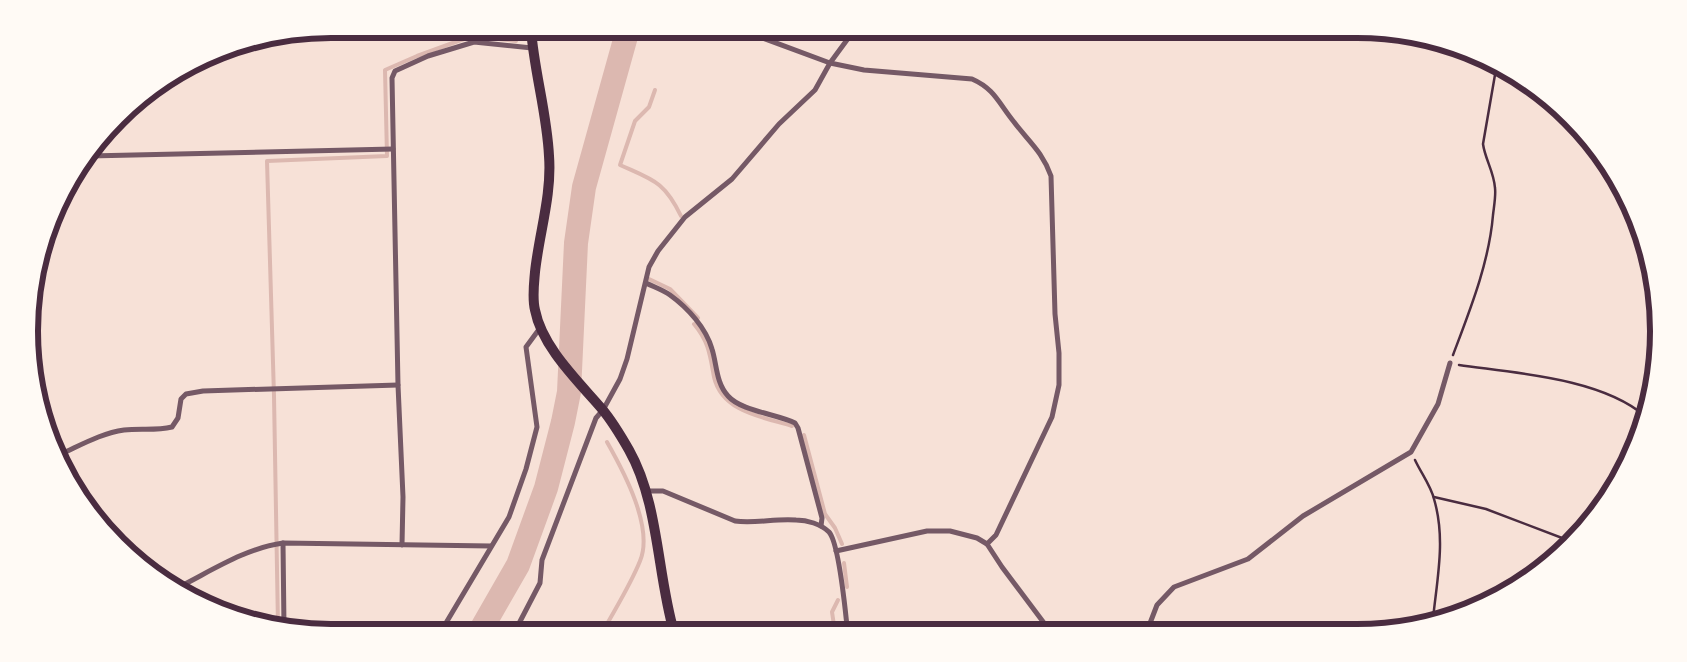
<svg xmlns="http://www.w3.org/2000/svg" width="1687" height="662" font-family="Manrope,sans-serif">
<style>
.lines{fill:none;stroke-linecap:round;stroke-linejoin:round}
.stream{stroke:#dcb8b0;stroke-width:4}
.river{stroke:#dcb8b0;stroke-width:24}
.path{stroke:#4a2c40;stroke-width:2.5}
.minor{stroke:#755966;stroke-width:5}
.secondary{stroke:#4a2c40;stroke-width:10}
.rim{fill:none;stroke:#4a2c40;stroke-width:6}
</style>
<rect width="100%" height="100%" fill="#f7e1d7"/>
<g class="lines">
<!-- stream -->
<g class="stream">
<path d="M655 90 649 107 635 121 620 165C653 180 664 181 681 216"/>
<path d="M649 279 670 289 698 318"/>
<path d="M694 324C709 342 710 355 714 377 722 412 763 417 792 426"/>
<path d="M804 435 825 514 835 528 842 544"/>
<path d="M844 563 847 587"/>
<path d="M278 626 274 396 267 161 387 156 385 70 417 56 472 36 516 41"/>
<path d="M835 632 832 612 838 600"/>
<path d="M1001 632 1016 625"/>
<path d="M602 633C615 609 630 586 640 561 654 528 624 472 607 442"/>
</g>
<!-- river -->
<path class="river" d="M479 633 518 565 546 488 563 422 569 392 576 243 584 187 628 29"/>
<!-- path -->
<g class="path">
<path d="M1453 355C1470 310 1489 263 1493 215 1494 206 1496 196 1495 188 1494 172 1485 159 1483 144L1496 69"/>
<path d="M1459 365C1515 373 1601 378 1645 416"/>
<path d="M1415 460C1421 473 1431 486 1434 499 1446 539 1437 579 1433 619"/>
<path d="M1434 497 1486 509 1570 541"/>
</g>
<!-- minor -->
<g class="minor">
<path d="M744 29 752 34 830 63 864 70 972 79C995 89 999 104 1014 122 1029 142 1042 151 1051 176L1055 314 1059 353V385L1052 417 996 535 987 544"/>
<path d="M89 156 393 149"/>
<path d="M646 283C654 287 663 290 670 295 688 308 706 328 712 349 717 365 716 383 728 396 741 411 777 414 795 423L798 428 822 518 821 526"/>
<path d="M33 355 56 442"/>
<path d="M61 454C81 445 102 433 124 430 141 428 155 431 172 427L178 418 181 399 186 394 203 391 398 385"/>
<path d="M647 491H663L735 521C755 524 776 518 796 520 807 520 821 524 829 532 839 543 845 608 847 626L850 632"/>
<path d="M283 543 284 627"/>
<path d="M402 545 403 497 398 385 392 78 395 71 428 56 474 42 532 48"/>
<path d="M836 551 927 531H950L977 538 987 544 1002 567 1050 631"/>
<path d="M179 587C211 571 246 548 283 543L491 546"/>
<path d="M1147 631 1157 605 1174 587 1248 559 1303 516 1411 452 1438 404 1450 363"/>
<path d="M440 633 509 517 526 469 537 427 526 347 540 328"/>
<path d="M514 633 540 583 542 560 596 418 603 410 620 379 627 359 649 267 658 251 685 217 732 179 779 124 815 90 830 63 855 29"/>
</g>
<!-- secondary -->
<path class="secondary" d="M531 29C534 71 547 113 549 156 552 195 539 234 535 272 534 284 532 298 535 310 542 347 578 381 602 409 612 421 621 436 629 450 659 503 657 574 674 632"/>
</g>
<!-- crop -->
<path d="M0 0H1687V662H0ZM331 38H1357A293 293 0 0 1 1650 331V331A293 293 0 0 1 1357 624H331A293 293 0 0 1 38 331V331A293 293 0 0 1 331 38Z" fill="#fffaf5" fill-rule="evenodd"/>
<path class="rim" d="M331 38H1357A293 293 0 0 1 1650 331V331A293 293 0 0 1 1357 624H331A293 293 0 0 1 38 331V331A293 293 0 0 1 331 38Z"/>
</svg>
